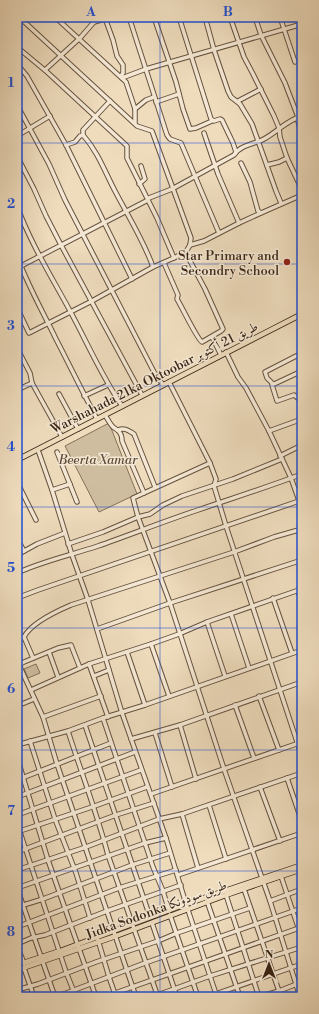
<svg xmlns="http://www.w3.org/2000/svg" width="319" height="1014" font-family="'Libre Bodoni',Amiri,serif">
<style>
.green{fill:#cfbda0;stroke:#84705a}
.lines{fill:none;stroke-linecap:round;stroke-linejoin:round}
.minor-casing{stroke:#66523f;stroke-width:5.5}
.major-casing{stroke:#392415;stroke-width:6}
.minor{stroke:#f4e8d4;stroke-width:3.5}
.major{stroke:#eedcbd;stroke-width:4.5}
.grid{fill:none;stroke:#1d4ed8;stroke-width:1;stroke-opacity:0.55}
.poi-dot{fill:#8f2418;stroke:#f4e8d4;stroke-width:1.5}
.labels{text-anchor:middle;stroke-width:3;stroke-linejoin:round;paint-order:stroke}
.poi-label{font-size:13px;fill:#392415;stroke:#f4e8d4;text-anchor:end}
.street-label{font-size:13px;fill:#392415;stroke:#f4e8d4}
.park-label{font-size:13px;font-style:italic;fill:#5e4a38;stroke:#f4e8d4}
.neatline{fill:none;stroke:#1d4ed8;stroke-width:1.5}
.grid-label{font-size:13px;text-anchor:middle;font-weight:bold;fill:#1d4ed8}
</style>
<rect width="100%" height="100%" fill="#eedcbd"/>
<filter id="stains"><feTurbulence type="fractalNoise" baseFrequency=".005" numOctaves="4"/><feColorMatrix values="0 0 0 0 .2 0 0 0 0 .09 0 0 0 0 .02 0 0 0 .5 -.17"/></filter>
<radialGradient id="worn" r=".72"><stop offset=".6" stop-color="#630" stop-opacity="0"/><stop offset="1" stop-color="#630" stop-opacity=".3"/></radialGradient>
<!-- green -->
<g class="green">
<path d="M109 423 137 494 99 512 65 446Z"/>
<path d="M36 664 40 673 28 678 24 669Z"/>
</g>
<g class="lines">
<defs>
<g id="minor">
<path d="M55 17 126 82 135 109V123"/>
<path d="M88 17 94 22"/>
<path d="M129 17 167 135 170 139 181 143 219 233"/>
<path d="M154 17 176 82 183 109 190 129 196 128 212 121"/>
<path d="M179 17 211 119 214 121 220 119 222 120 233 143 236 152"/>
<path d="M205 17 214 50 228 91 231 97 240 104 252 124 276 191 281 203"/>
<path d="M230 17 244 57 253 74 274 116 279 128 280 137 287 158 302 190"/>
<path d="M255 17 261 35 285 83 298 117V121L302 136"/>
<path d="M280 17 295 62"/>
<path d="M105 18 113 40 117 56 123 65V73L121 76"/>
<path d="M17 47 47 72 127 146V158L157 218 174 258"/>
<path d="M17 64 27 76 66 145 132 279"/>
<path d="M45 70 80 38 94 22 112 17"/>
<path d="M122 78 146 69 302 24"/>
<path d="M238 101 261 89"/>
<path d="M156 102 179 94"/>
<path d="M17 105 49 164 65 200 154 372 163 385"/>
<path d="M135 109 146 100 154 97"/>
<path d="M83 135C98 152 105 172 115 191 128 216 144 241 153 267"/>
<path d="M17 136 50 116"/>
<path d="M66 145 75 142 80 136 83 135V130L110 101"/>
<path d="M17 156 34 189 46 216 61 245 142 395"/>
<path d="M241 163 250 182 258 211 261 213 302 195"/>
<path d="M267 165 279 162 287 158"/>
<path d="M139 184 145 179 141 166"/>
<path d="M17 206C30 242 51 276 69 309 87 342 101 375 122 406"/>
<path d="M239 223 261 213"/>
<path d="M190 245 204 241 239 223 218 174 204 133"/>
<path d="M17 256C27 284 43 312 56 339 70 366 83 393 97 419"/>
<path d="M164 263 178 295 177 299C182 307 197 339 202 342L221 331 223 329 205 289 190 261"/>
<path d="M21 266 148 200 149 198 172 189 234 155C240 145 255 144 264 139 277 132 287 120 302 116"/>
<path d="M17 304 20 314 29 333 92 301 153 267 176 257 187 250 190 245 191 238 152 131 137 126 19 17"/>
<path d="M212 337 221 355"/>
<path d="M17 348 30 373 32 383 62 437"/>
<path d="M226 352 238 377 246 388 269 431 302 419"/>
<path d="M302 371 272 385 277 401 294 395 299 399 302 398"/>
<path d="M169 382 210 463 216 479 214 486 226 526 302 757"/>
<path d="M273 384 267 378 265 372 302 353"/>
<path d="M17 390 32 383"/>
<path d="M59 394 78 429"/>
<path d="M84 396 108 385"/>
<path d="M105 415C107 418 110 424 113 427 119 431 122 433 122 441L144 493"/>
<path d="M118 430C125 427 129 431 134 434L155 487"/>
<path d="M269 431 291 478 302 509"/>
<path d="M38 450 52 490 72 555 88 600 122 713 166 838 186 904 217 997"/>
<path d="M57 452 77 502"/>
<path d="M280 456 302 445"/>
<path d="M210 463 133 498 138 517 170 603 224 769 270 901 300 997"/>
<path d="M17 482 36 520"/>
<path d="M52 490 70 484"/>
<path d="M17 539 24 551"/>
<path d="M68 544 103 532 138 517 150 514 163 505 182 496 233 479 282 459"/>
<path d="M17 555 37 544 65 533"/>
<path d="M17 573C43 561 71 555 98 546 132 534 165 521 198 510 233 498 268 487 302 474"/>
<path d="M298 591 302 603"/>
<path d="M17 598 38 590 302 500"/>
<path d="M273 598 292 653"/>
<path d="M231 614 249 668"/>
<path d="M207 622 225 676"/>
<path d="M97 629 170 603 302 560"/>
<path d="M24 637 33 658"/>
<path d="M17 639 24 637C31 623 57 611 71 605L234 552 274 537 302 529"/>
<path d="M151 644 169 696"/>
<path d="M49 652 58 677"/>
<path d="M127 652 145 705"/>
<path d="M89 664 108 717"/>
<path d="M80 668 71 645 58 648 24 662 19 665 43 717 57 764 136 997"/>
<path d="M94 676 109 670"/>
<path d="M31 690 89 664 151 644 179 634 207 622 302 589"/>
<path d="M259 696 279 750"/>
<path d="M235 705 254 758"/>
<path d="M17 706 34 699"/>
<path d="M43 717 101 696"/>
<path d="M103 718 153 867 163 891 169 911"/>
<path d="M85 725 150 917"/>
<path d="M180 725 196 779"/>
<path d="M68 731C81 772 97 813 108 855L158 997"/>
<path d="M155 733 172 787"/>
<path d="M131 739 180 725 302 682"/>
<path d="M30 741 55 819 76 873 90 918"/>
<path d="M17 745 68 731 103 718 145 705 302 650"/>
<path d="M17 757 48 860 96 997"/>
<path d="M287 778 302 822"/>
<path d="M17 780 111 743"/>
<path d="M260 787 280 841"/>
<path d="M151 794 302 742"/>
<path d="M17 797 135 752"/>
<path d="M209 805 226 859"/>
<path d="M182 814 198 868"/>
<path d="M17 815 141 770"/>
<path d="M17 823 66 972 76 997"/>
<path d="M17 832 92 807 147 787"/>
<path d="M17 852 116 815 154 803"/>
<path d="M298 868 302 879"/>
<path d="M17 870 86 847 159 819 182 814 302 773"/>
<path d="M178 875 302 833"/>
<path d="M281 876 302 939"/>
<path d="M17 888 145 843 166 838"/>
<path d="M17 888 55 997"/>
<path d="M244 889 281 997"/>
<path d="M226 895 259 997"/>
<path d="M207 901 240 997"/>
<path d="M270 901 302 889"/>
<path d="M17 907 43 899 132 865 170 853"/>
<path d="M170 915 198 997"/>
<path d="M152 923 177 997"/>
<path d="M17 927 119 888 176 870"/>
<path d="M98 940 109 977 116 997"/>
<path d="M17 944 31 938 45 935 107 911 181 885"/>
<path d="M17 946 24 963"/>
<path d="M24 968 34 997"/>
<path d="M17 990 38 984 96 962 158 941 177 933 250 908"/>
<path d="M56 997 145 963 302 908"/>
<path d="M104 997 302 927"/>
<path d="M152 997 210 976 302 947"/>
<path d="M207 997 302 964"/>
<path d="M259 997 279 991 302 982"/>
</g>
<g id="major">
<path d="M17 460 302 314"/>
<path d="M17 965 60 951 186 904 302 865"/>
<path d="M17 970 116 936 226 895 302 869"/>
</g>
</defs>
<!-- minor casing -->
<use href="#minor" class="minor-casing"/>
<!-- major casing -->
<use href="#major" class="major-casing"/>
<!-- minor -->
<use href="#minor" class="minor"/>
<!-- major -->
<use href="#major" class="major"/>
</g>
<!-- grid -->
<path class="grid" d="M160 17V997M17 143H302M17 264H302M17 386H302M17 507H302M17 628H302M17 750H302M17 871H302"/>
<!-- markers -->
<circle class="poi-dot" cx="287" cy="262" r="4"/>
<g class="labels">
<!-- poi labels -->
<g class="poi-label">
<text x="279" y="260">Star Primary and<tspan x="279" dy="15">Secondry School</tspan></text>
</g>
<!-- street labels -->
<g class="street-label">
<text transform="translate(154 377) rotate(-27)" y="5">Warshahada 21ka Oktoobar طريق 21 أكتوبر</text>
<text transform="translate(156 909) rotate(-20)" y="5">Jidka Sodonka طريق سودونكا</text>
</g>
<!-- park labels -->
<g class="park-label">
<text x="98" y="464">Beerta Xamar</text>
</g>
</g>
<!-- margin -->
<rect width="319" height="1014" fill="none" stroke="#eedcbd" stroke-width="44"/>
<!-- north arrow -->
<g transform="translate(269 964)" stroke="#f4e8d4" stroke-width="3" paint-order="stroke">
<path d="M0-3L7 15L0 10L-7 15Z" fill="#392415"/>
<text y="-6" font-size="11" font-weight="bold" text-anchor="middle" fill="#392415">N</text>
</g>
<rect x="22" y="22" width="275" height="970" class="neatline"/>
<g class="grid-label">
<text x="91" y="16">A</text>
<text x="228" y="16">B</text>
<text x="11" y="87">1</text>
<text x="11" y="208">2</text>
<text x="11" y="330">3</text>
<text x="11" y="451">4</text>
<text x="11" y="572">5</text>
<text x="11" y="693">6</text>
<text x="11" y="815">7</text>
<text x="11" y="936">8</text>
</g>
<rect width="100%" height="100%" filter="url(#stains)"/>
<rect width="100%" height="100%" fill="url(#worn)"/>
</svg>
